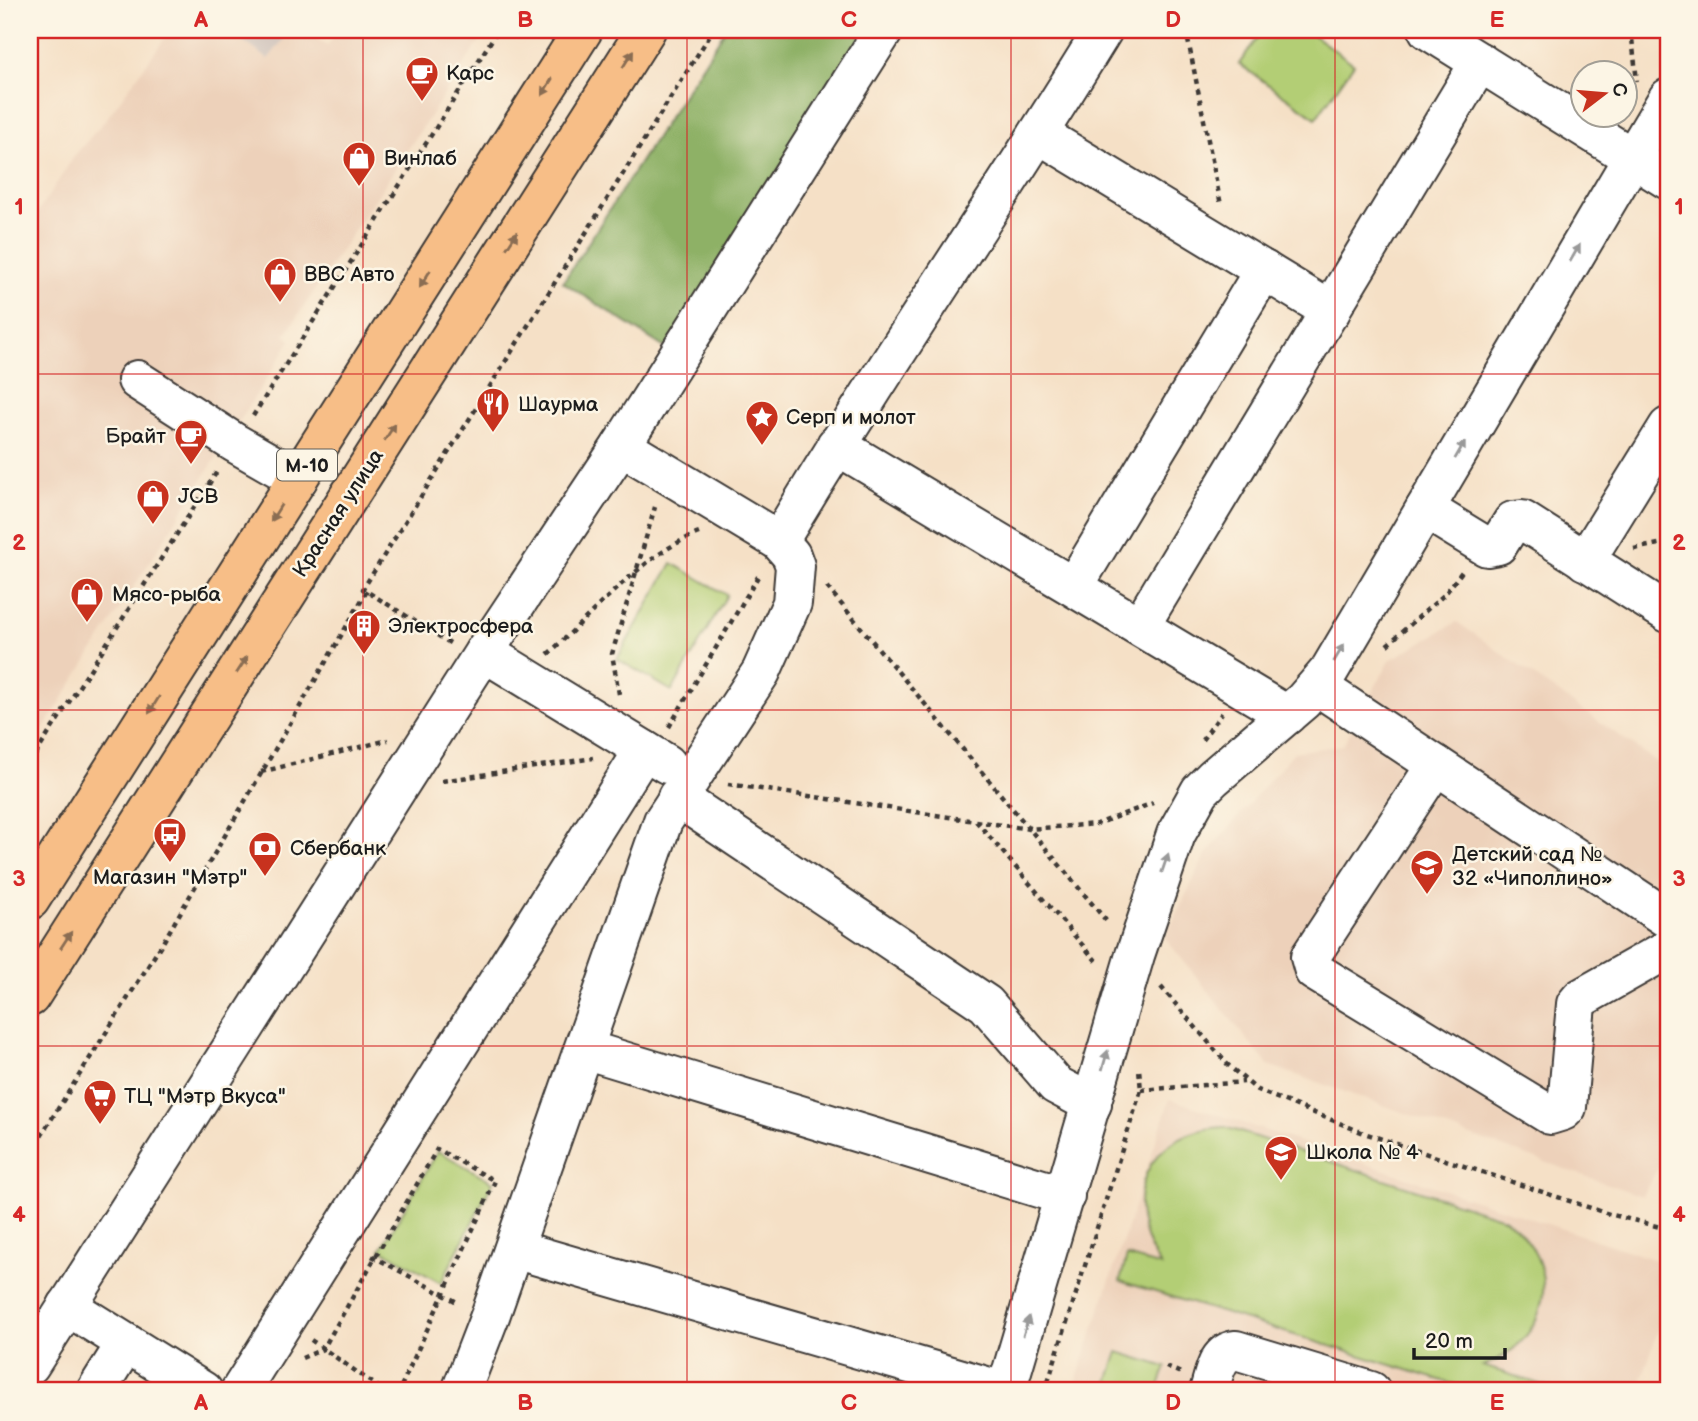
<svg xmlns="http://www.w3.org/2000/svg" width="1698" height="1421" font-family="'Balsamiq Sans',sans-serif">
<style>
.built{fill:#edd1ba}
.industrial{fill:#cec1ba}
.green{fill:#b3ce74;stroke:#687548;stroke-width:2}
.forest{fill:#8eb166;stroke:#556641;stroke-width:2}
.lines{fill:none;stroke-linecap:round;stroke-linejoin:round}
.minor-casing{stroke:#3d3936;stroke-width:42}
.highway-casing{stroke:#3d3936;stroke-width:42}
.path{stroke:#3d3936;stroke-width:4.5;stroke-dasharray:5 5;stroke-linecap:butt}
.minor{stroke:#fff;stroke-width:38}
.highway{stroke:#f7be87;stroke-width:38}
.oneway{fill:#8a6d52}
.oneway2{fill:#999}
.grid{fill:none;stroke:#d62828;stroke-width:2;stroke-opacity:0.55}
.labels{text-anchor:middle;stroke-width:5;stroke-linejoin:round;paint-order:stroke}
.shield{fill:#fcf5e5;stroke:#5f5d58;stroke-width:2}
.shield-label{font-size:19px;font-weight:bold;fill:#1c1c1c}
.poi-label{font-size:21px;fill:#1c1c1c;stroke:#fcf5e5;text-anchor:start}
.street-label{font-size:21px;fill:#1c1c1c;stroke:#fcf5e5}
.neatline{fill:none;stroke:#d62828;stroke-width:2.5}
.grid-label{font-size:23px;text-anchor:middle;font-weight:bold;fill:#d62828}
</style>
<rect width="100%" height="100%" fill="#fcf5e5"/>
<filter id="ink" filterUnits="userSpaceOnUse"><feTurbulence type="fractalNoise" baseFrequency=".0143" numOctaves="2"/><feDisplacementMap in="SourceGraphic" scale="14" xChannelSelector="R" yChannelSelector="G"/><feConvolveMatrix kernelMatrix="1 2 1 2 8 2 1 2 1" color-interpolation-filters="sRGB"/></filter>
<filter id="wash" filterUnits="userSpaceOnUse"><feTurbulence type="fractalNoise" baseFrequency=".00686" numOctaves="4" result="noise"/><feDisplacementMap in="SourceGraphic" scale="28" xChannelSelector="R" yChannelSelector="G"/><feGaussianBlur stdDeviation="1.57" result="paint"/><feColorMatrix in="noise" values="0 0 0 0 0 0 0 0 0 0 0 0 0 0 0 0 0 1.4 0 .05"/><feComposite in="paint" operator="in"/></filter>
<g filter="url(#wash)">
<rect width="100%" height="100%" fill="#f5e0c6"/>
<!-- built -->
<g class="built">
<path d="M171 30H228L268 59 291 30H304L327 46 339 30H487L285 335 291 340 30 750V224L75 155 107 118Z"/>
<path d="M1457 622 1668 770V1150L1642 1196 1268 1065 1165 938 1206 854 1294 752 1343 745 1390 660Z"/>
<path d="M1170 1099 1668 1264V1301L1638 1391H1073Z"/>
</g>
<!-- industrial -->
<path class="industrial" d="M228 30H291L268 59Z"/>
<!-- green -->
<g class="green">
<path d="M1263 30H1306L1354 64 1316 118 1239 64Z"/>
<path d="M672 563 727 595 672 691 617 659Z"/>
<path d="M1225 1127 1506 1219C1566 1264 1550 1342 1483 1366L1561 1391H1475L1120 1281 1127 1256 1161 1266C1117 1203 1144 1130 1225 1127Z"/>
<path d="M438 1151 493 1182 441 1283 381 1249Z"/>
<path d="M1118 1352 1166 1367 1157 1391H1105Z"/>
</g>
<!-- forest -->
<path class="forest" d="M725 30H868L665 348 563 282Z"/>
</g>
<g filter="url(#ink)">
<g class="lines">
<defs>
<g id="minor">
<path d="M1428 30 1668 180"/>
<path d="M1039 134 1331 311"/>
<path d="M137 380 235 443 298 479"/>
<path d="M836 445 1287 715"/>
<path d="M1425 509 1487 547 1498 545 1513 521 1522 520 1668 613"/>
<path d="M779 541C882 368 998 202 1103 30"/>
<path d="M1585 561 1668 427"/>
<path d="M1074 586 1264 270"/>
<path d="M1140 626 1480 62"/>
<path d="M484 652 667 764"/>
<path d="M1317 686 1668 919"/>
<path d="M1436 765 1310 957 1314 971 1550 1115 1563 1111 1567 1107 1576 1004 1581 998 1668 949"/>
<path d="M677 797 986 1004 1056 1085 1092 1104"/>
<path d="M584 1049 1065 1196"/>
<path d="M514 1249 1003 1391"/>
<path d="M67 1306 203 1391"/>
<path d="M30 1365 484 652 621 446 884 30"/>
<path d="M96 1391 126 1343"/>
<path d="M240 1391 644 750"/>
<path d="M461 1391 490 1316 663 821 761 672 792 603 795 566 791 555 779 541 621 446"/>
<path d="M1006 1391 1135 955 1176 834 1200 791 1213 778 1303 701 1329 671 1668 98"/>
<path d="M1209 1391C1214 1376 1216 1352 1236 1350L1371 1391"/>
</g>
<g id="highway">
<path d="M30 900 583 30"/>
<path d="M30 997 646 30"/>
</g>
</defs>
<!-- minor casing -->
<use href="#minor" class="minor-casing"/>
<!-- highway casing -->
<use href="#highway" class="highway-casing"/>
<!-- path -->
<g class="path">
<path d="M1186 30 1221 205"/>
<path d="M1631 30 1637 81"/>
<path d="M253 416 498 30"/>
<path d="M1634 549 1668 542"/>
<path d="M827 587 1109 924"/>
<path d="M450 643 363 589 713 30"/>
<path d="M1387 645 1445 594 1463 570"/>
<path d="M548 654C593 614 642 554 699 533"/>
<path d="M619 694 612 654 655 507"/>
<path d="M669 727 759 575"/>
<path d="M1202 740 1222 713"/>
<path d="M30 763 218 470"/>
<path d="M261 772 388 740"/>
<path d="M442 781 593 758"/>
<path d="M728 784 1029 829 1097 824 1153 803"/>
<path d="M976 821 1098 963"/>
<path d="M1161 987 1228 1065 1257 1090 1364 1133 1609 1214 1668 1229"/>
<path d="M1141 1090 1244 1082"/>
<path d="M30 1153 162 944 367 591"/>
<path d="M372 1256 459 1303"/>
<path d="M311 1340 384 1391"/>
<path d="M302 1358 323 1349 437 1149 495 1181 399 1391"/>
<path d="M1166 1367 1181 1373"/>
<path d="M1045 1391 1141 1090 1139 1069"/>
</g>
<!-- minor -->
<use href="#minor" class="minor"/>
<!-- highway -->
<use href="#highway" class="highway"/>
</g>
<!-- one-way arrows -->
<defs><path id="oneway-solid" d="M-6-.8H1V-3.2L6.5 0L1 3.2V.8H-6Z" transform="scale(1.75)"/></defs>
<g class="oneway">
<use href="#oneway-solid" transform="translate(628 59) rotate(-58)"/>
<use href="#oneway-solid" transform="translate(547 87) rotate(122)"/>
<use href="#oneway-solid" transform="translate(512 240) rotate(-57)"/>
<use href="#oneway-solid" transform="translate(425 279) rotate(122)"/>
<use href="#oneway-solid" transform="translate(390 432) rotate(-57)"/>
<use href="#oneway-solid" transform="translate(276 513) rotate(122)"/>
<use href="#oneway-solid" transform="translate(242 665) rotate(-57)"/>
<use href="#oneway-solid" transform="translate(154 705) rotate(122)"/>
<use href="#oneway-solid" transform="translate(66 940) rotate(-57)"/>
</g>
<g class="oneway2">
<use href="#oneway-solid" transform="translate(1575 253) rotate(-60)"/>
<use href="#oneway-solid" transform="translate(1460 450) rotate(-60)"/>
<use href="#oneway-solid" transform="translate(1339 653) rotate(-59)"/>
<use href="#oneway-solid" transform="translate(1165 863) rotate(-71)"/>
<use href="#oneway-solid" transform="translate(1105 1060) rotate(-74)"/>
<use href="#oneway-solid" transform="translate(1026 1326) rotate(-73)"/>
</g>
</g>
<!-- grid -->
<path class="grid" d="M363 30V1391M687 30V1391M1011 30V1391M1335 30V1391M30 374H1668M30 710H1668M30 1046H1668"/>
<!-- icons -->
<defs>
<symbol id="cafe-pin" viewBox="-11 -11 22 30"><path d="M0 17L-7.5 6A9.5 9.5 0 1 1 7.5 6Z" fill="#c8321e" stroke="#fcf5e5"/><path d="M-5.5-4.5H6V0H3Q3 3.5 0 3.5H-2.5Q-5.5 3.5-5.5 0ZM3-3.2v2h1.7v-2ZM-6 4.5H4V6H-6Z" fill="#fff"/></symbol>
<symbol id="shop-pin" viewBox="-11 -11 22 30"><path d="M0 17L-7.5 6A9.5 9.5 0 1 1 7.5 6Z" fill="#c8321e" stroke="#fcf5e5"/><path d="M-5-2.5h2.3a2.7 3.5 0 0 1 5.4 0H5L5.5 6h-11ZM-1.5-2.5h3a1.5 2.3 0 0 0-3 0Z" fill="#fff"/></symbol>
<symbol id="restaurant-pin" viewBox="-11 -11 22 30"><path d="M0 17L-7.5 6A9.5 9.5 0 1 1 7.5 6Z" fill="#c8321e" stroke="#fcf5e5"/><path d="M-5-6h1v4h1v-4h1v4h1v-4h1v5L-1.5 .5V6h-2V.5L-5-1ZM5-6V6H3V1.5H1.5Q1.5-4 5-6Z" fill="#fff"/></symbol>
<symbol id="sight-pin" viewBox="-11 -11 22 30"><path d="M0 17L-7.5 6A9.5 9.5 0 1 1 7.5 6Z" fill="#c8321e" stroke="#fcf5e5"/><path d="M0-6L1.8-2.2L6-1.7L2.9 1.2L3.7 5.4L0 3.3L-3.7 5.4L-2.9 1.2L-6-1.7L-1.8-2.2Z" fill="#fff"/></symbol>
<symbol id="building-pin" viewBox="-11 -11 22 30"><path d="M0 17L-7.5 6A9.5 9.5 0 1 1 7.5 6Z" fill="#c8321e" stroke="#fcf5e5"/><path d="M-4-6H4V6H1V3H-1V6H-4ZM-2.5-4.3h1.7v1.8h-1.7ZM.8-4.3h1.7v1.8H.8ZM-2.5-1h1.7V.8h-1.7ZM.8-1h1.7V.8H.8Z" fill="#fff"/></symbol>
<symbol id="bus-pin" viewBox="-11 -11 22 30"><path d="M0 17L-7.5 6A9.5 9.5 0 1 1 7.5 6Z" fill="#c8321e" stroke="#fcf5e5"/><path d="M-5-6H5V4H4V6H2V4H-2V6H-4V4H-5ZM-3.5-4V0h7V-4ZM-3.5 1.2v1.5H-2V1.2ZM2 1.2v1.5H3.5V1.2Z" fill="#fff"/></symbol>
<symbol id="bank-pin" viewBox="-11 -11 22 30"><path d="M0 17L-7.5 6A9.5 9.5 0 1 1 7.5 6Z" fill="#c8321e" stroke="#fcf5e5"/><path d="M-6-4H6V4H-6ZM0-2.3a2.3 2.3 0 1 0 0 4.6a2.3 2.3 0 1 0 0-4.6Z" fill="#fff"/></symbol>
<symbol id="school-pin" viewBox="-11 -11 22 30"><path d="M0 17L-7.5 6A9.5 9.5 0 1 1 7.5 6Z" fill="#c8321e" stroke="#fcf5e5"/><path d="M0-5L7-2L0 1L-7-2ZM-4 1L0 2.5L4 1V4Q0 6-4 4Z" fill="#fff"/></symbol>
<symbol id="supermarket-pin" viewBox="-11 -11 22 30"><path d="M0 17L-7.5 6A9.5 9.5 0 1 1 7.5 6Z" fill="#c8321e" stroke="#fcf5e5"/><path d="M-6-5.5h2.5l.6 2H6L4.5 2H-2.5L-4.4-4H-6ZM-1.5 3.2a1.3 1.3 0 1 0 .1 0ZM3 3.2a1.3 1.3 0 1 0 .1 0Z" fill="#fff"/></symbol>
</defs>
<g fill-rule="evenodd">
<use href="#cafe-pin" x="403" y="54" width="38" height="52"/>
<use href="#shop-pin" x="340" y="139" width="38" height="52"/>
<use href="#shop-pin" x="261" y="255" width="38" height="52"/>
<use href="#restaurant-pin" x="474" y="385" width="38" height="52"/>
<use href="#sight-pin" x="743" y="398" width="38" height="52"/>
<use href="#cafe-pin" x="172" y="417" width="38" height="52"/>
<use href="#shop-pin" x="134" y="477" width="38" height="52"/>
<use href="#shop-pin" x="68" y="575" width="38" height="52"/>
<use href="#building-pin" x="345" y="607" width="38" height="52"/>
<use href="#bus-pin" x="151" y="815" width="38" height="52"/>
<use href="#bank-pin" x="246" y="829" width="38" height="52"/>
<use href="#school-pin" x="1408" y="847" width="38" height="52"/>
<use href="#supermarket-pin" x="81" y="1077" width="38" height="52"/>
<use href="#school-pin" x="1262" y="1133" width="38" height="52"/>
</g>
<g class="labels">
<!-- shield labels -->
<rect class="shield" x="277" y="449.5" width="60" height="31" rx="5"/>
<g class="shield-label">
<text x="307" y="472">М-10</text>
</g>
<!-- poi labels -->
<g class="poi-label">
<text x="446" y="80">Карс</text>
<text x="384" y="165">Винлаб</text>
<text x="304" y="281">ВВС Авто</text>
<text x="518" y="411">Шаурма</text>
<text x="786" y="424">Серп и молот</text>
<text x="166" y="443" text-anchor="end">Брайт</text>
<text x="178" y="503">JCB</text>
<text x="112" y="601">Мясо-рыба</text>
<text x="388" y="633">Электросфера</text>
<text x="290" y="855">Сбербанк</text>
<text x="1452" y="861">Детский сад №<tspan x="1452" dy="24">32 «Чиполлино»</tspan></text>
<text x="170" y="884" text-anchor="middle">Магазин "Мэтр"</text>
<text x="124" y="1103">ТЦ "Мэтр Вкуса"</text>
<text x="1306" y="1159">Школа № 4</text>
</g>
<!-- street labels -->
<g class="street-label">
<text transform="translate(338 513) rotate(-57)" y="7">Красная улица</text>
</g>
</g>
<!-- margin -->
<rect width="1698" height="1421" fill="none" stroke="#fcf5e5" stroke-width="77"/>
<!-- north arrow -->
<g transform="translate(1604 94) rotate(74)"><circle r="33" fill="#fcf5e5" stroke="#a29e95" stroke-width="2"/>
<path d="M0-5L12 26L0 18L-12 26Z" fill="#c8321e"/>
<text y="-10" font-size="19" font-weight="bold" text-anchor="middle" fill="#1c1c1c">С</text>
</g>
<!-- scale -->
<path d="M1414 1348v10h91v-10" fill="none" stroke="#1c1c1c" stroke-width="3.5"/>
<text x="1425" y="1348" font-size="21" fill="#1c1c1c" stroke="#fcf5e5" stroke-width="5" paint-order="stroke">20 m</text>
<rect x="38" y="38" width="1622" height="1344" class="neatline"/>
<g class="grid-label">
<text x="201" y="27">A</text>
<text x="525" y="27">B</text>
<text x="849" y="27">C</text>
<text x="1173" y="27">D</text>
<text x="1497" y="27">E</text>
<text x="19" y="214">1</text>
<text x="1679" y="214">1</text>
<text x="19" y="550">2</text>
<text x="1679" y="550">2</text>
<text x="19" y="886">3</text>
<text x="1679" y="886">3</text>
<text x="19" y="1222">4</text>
<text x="1679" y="1222">4</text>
<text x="201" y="1410">A</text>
<text x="525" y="1410">B</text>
<text x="849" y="1410">C</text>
<text x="1173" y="1410">D</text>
<text x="1497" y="1410">E</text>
</g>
</svg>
